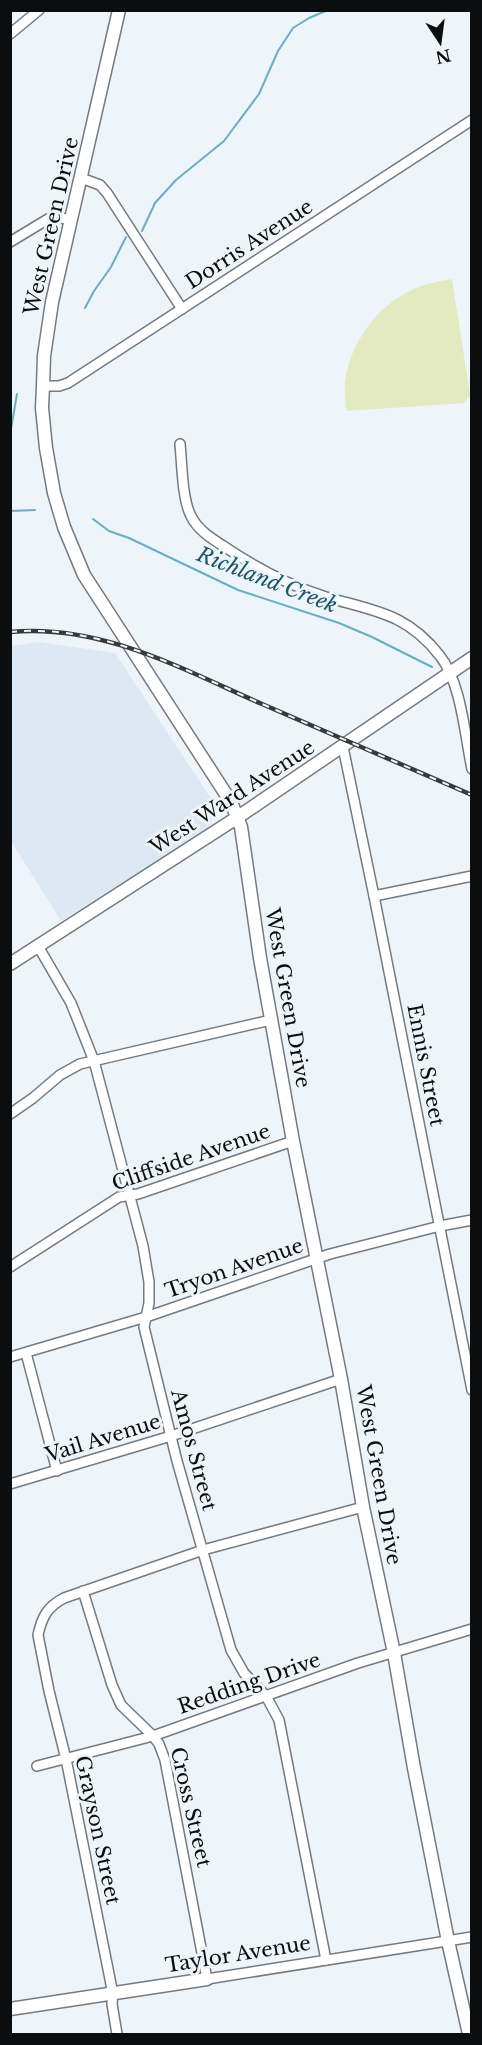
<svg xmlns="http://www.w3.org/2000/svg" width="482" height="2045" font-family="'Libre Baskerville',serif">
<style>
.built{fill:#dce9f5}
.pitch{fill:#e3eac0}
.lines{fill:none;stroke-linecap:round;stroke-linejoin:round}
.stream{stroke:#69aec6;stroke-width:2}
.street-casing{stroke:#747a80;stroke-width:12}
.secondary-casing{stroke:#747a80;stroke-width:15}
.street{stroke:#fff;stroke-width:9}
.secondary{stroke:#fff;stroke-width:12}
.rail-casing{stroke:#373a3d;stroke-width:4.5}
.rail{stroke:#edf4fa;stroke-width:2;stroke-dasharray:7;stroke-linecap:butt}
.labels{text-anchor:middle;stroke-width:6;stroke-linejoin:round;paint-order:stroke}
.street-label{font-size:20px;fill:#0b0d0f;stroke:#edf4fa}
.water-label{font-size:21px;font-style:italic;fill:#1b5566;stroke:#edf4fa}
</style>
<rect width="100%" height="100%" fill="#edf4fa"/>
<!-- built -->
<path class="built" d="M39 642 115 653 218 809 207 830 61 921 11 841V646Z"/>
<!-- pitch -->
<path class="pitch" d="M452 279 470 395 464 403 346 411C346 402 344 392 345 383 349 347 372 313 404 294 418 285 436 282 452 279Z"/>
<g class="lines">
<!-- stream -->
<g class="stream">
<path d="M142 231 155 203 176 180 224 141 259 94 278 51 293 28 309 18 328 10"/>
<path d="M85 308 94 291 111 267 126 237"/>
<path d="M10 435 17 394"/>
<path d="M10 511 35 510"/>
<path d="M93 519 109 531 129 538 238 590 339 623 372 637 432 667"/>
</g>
<defs>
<g id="street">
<path d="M10 34 39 10"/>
<path d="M81 178 100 185 107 193 182 309"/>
<path d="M10 242 48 219 56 217 71 220"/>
<path d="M43 386H59L68 383 472 120"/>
<path d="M180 444C182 463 182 499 191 516 198 531 214 540 228 549 258 569 291 586 326 597 374 611 407 613 440 656 461 682 465 736 472 769"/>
<path d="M343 747 374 896 472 1390"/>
<path d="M374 896 472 876"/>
<path d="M38 946 71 1003 94 1061 143 1246 149 1282V1303L144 1327 177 1461 231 1650 244 1673 266 1696 279 1720 326 1960"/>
<path d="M10 1114 33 1098 60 1075 80 1064 271 1020"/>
<path d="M10 1267 119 1197 138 1194 293 1141"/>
<path d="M26 1353 57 1471"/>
<path d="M10 1357 146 1317 330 1254 440 1226 472 1220"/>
<path d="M10 1484 171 1436 341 1379"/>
<path d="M83 1591 112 1685 121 1705 153 1736 159 1744 165 1760 207 1979 472 1937"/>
<path d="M37 1766 153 1736 358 1663 472 1629"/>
<path d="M117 2034 112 2004 113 1994 66 1759 49 1691 38 1635C42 1617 47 1607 64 1598L203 1550 363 1507"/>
</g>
<g id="secondary">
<path d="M119 10 52 302 44 356 43 386 42 408 46 448 54 493 64 527 84 575 231 802 241 827 260 958 293 1141 341 1379 363 1507 394 1653 414 1768 448 1941 469 2034"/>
<path d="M10 964 238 817 472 658"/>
<path d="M10 2009 207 1979"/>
</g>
</defs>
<!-- street casing -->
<use href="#street" class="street-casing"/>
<!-- secondary casing -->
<use href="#secondary" class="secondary-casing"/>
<!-- street -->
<use href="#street" class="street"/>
<!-- secondary -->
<use href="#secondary" class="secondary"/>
<defs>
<path id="rail" d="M10 632C100 623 182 669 262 704 332 734 402 765 472 795"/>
</defs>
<!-- rail casing -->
<use href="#rail" class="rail-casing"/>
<!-- rail -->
<use href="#rail" class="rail"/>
</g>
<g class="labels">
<!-- street labels -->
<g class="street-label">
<text transform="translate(51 226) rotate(-77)" y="7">West Green Drive</text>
<text transform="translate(249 244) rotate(-33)" y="7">Dorris Avenue</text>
<text transform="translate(232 797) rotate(-33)" y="7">West Ward Avenue</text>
<text transform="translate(288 998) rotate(80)" y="7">West Green Drive</text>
<text transform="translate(426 1065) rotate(79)" y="7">Ennis Street</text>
<text transform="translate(191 1157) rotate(-19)" y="7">Cliffside Avenue</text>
<text transform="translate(234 1268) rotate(-19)" y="7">Tryon Avenue</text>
<text transform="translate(103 1438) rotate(-17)" y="7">Vail Avenue</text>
<text transform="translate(194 1450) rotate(75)" y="7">Amos Street</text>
<text transform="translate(379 1475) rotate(80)" y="7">West Green Drive</text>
<text transform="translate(249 1683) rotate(-19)" y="7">Redding Drive</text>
<text transform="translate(191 1807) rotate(77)" y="7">Cross Street</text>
<text transform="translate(98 1830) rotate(78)" y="7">Grayson Street</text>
<text transform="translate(238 1954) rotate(-9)" y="7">Taylor Avenue</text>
</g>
<!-- water labels -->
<g class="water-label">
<text transform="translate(267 580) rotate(21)" y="7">Richland Creek</text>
</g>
</g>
<!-- border -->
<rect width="482" height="2045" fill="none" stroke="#0b0d0f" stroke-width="24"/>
<!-- north arrow -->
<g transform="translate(440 42) rotate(167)" stroke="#edf4fa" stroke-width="4.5" paint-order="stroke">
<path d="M0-4.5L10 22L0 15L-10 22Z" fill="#0b0d0f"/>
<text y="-9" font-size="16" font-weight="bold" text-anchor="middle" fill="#0b0d0f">N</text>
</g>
</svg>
